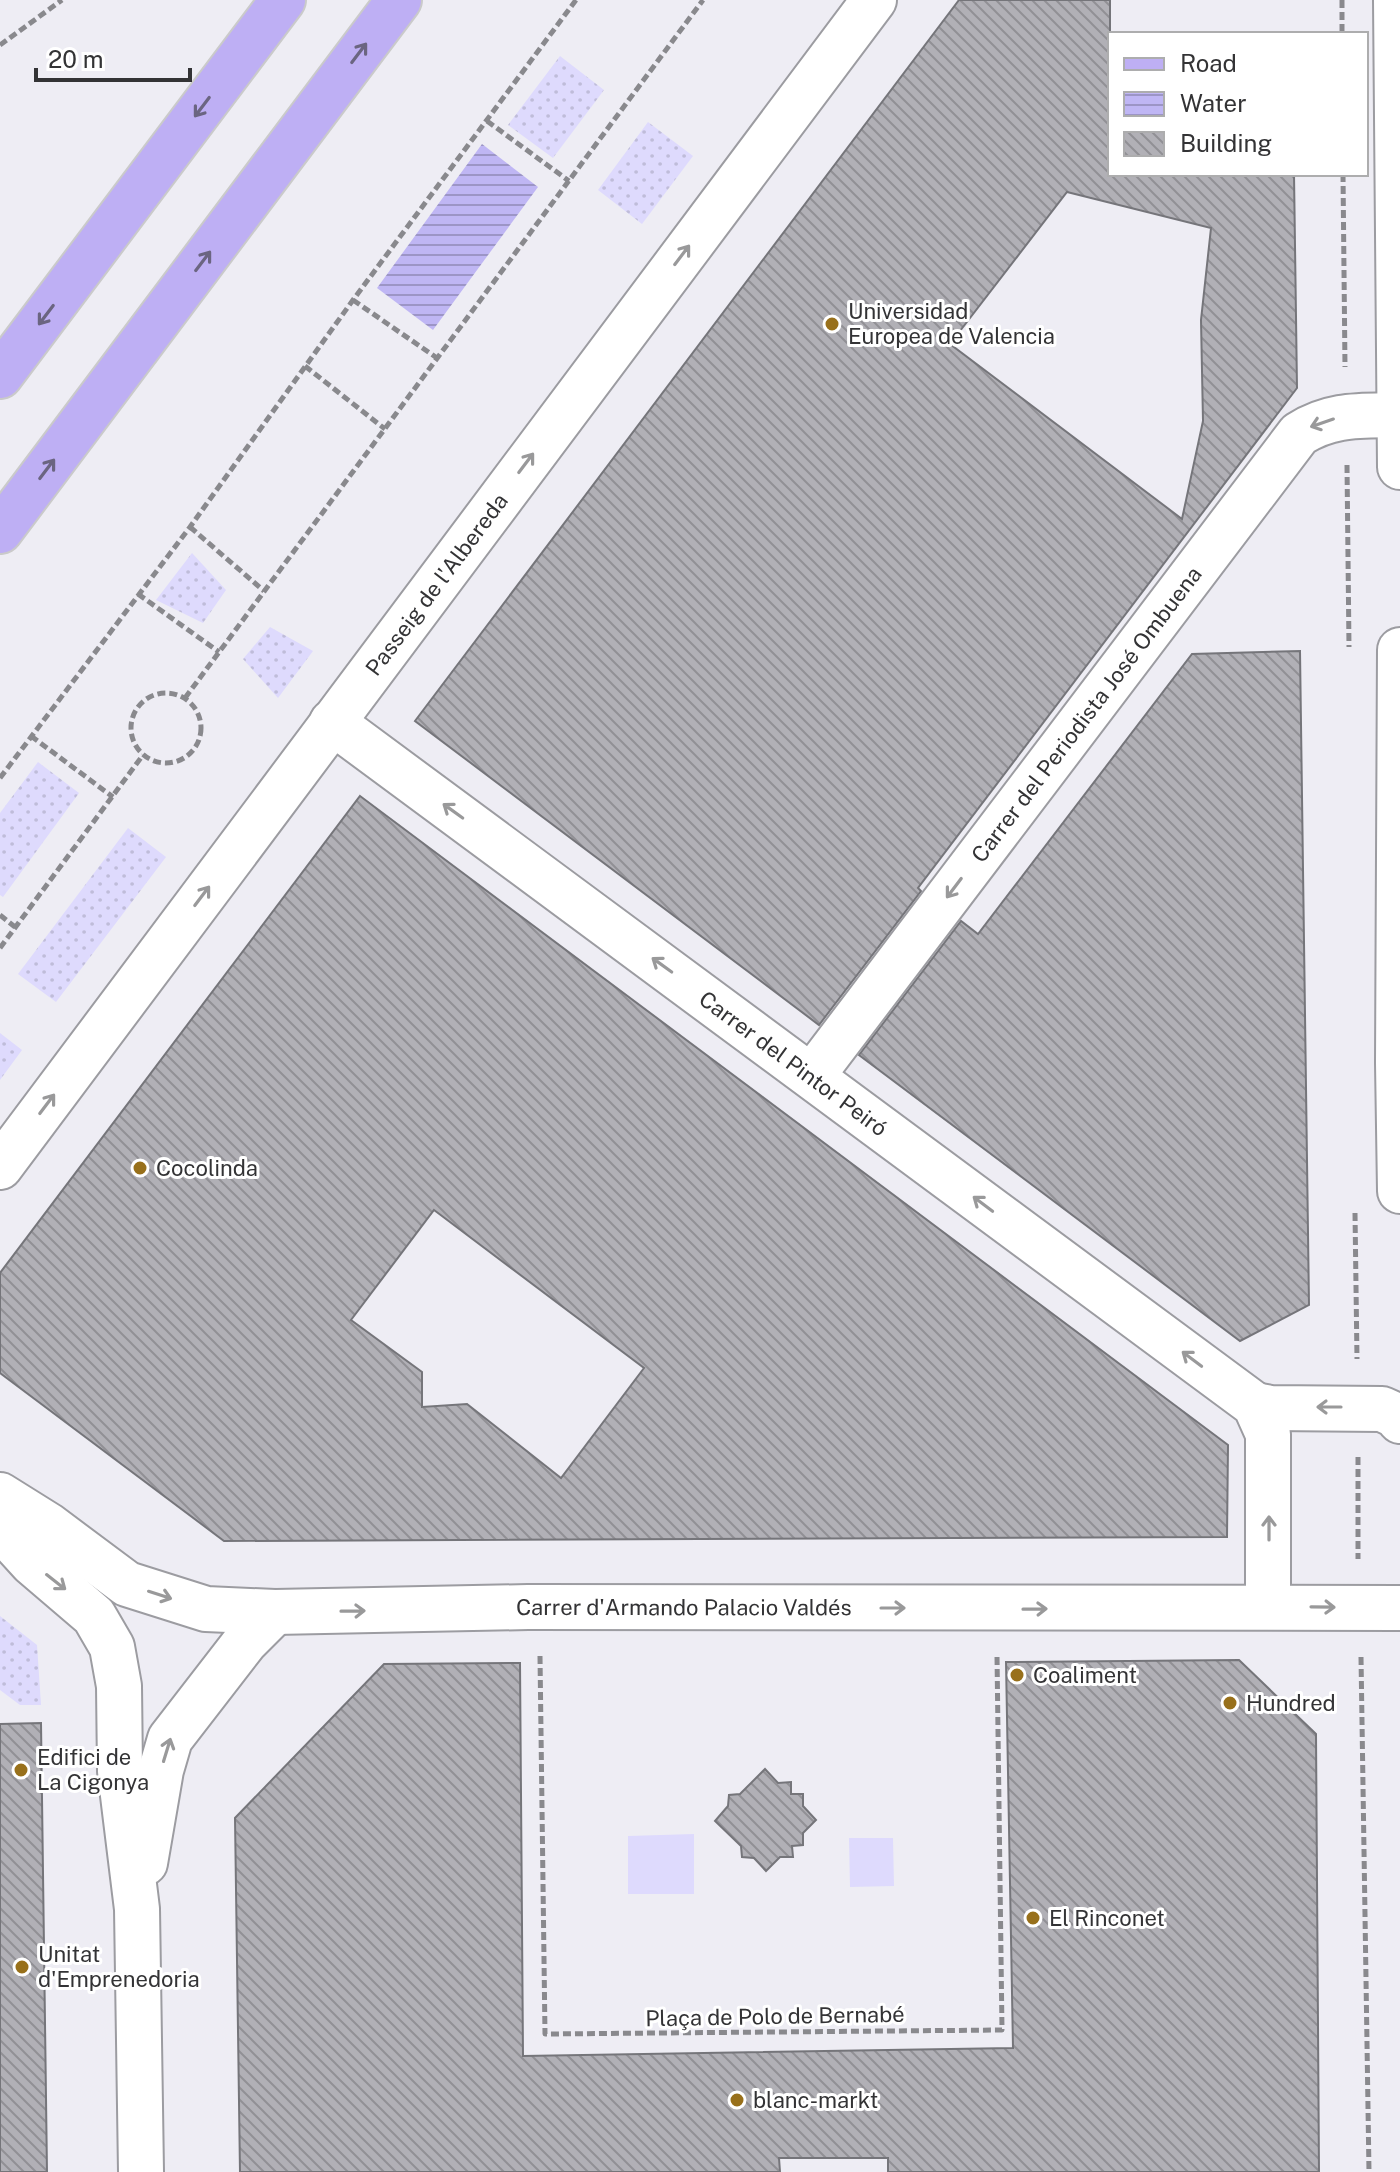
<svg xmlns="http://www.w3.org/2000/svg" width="1400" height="2172" font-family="'Public Sans',sans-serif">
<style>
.grass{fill:url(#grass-dots)}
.green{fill:#dedafd}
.water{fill:url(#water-rules)}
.building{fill:url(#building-back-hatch);stroke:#75757a;stroke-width:2;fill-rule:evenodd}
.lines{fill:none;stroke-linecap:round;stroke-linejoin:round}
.minor-casing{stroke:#9c9ca1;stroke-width:48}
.major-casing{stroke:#cacaca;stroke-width:48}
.path{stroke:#89898d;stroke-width:5;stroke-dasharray:8 4;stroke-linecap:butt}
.minor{stroke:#fff;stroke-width:44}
.major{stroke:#beaff4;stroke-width:44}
.oneway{stroke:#6b6581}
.oneway2{stroke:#99999a}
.poi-dot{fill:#98701b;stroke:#fff;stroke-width:3}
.labels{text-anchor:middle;stroke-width:6;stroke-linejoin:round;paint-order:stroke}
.poi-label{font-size:22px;fill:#333335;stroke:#fff;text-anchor:start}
.street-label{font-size:22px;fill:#333335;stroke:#fff}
</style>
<defs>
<pattern id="grass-dots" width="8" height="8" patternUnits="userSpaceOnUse" patternTransform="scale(2)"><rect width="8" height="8" fill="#dedafd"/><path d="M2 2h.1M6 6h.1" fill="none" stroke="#bfbcd9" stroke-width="1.8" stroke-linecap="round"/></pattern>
<pattern id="water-rules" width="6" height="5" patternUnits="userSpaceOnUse" patternTransform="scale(2)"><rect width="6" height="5" fill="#bfb6f4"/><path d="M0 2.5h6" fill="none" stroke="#9c95c6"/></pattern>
<pattern id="building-back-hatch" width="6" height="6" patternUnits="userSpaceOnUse" patternTransform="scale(2)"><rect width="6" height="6" fill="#b1b0b6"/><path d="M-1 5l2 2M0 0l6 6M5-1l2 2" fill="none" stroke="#919095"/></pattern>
</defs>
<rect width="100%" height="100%" fill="#eeedf4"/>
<!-- grass -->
<g class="grass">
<path d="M560 56 604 90 553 158 508 125Z"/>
<path d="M648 122 693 156 642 224 598 190Z"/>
<path d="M192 553 226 590 203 623 156 600Z"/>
<path d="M270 627 313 651 278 698 243 659Z"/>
<path d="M38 762 79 793 3 897 0 895V813Z"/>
<path d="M128 828 166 857 56 1002 18 974Z"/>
<path d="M0 1033 22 1050 0 1080Z"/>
<path d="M0 1616 37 1645 41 1705H20L0 1690Z"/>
</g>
<!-- green -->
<g class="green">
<path d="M694 1834V1894H628V1836Z"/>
<path d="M849 1838H893L894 1886 850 1887Z"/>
</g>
<!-- water -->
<path class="water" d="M482 144 538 187 433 330 377 288Z"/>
<!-- building -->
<g class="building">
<path d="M959 0H1110V174H1294L1297 388 918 888 921 891 819 1025 415 721ZM1067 192 1211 228 1201 320 1203 421 1182 519 950 344Z"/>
<path d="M1300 651 1309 1305 1240 1341 859 1055 961 921 978 934 1192 654Z"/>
<path d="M360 796 1228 1445 1227 1537 224 1541 0 1373V1273ZM434 1210 644 1368 561 1478 467 1404 422 1407V1372L351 1320Z"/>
<path d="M1239 1660 1316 1734 1319 2172H888V2158H779L780 2172H240L235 1818 384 1664 520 1663 523 2056 1013 2048 1006 1662Z"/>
<path d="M41 1723 47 2172H0V1724Z"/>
<path d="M765 1769 778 1783 791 1782V1794H803V1806L816 1820 803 1833V1845L792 1846 793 1857H780L766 1871 754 1858 742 1857 741 1846 715 1821 728 1806 729 1795 740 1794Z"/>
</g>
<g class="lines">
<defs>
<g id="minor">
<path d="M1396 0 1400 467"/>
<path d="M1400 650 1398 1063 1400 1191"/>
<path id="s1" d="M332 722 1255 1405 1268 1434V1606"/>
<path id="s2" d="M812 1076 1299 434C1332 413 1361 416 1399 415"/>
<path id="s3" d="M0 1167 874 0"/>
<path d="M1255 1405 1271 1408 1382 1409 1395 1415 1400 1421"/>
<path id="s4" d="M0 1495 48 1525 127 1584 206 1609 275 1612 528 1607 1400 1608"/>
<path d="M0 1528 32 1563 94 1616 112 1647 119 1686 120 1771 137 1909 141 2172"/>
<path d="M145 1863 161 1770 170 1739 245 1642 275 1612"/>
</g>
<g id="major">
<path d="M0 376 283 0"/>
<path d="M0 531 399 0"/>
</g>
</defs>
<!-- minor casing -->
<use href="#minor" class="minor-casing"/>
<!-- major casing -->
<use href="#major" class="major-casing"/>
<!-- path -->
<g class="path">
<path d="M1342 0V34"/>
<path d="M0 45 62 0"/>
<path d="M487 121 569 181"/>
<path d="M1343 174 1345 367"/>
<path d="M353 300 437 358"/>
<path d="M305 366 385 429"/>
<path d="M1347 465 1349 647"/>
<path d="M190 527 264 591"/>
<path d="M138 594 219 652"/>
<circle cx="166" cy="728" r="35"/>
<path d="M185 698 703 0"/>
<path d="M31 736 113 797"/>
<path d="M0 778 190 527 353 300 576 0"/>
<path d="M0 915 15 927"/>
<path d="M0 948 143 755"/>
<path d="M1355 1213 1357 1359"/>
<path d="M1358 1457V1559"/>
<path d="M540 1656 545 2034 1002 2030 997 1656"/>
<path d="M1361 1657 1369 2172"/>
</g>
<!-- minor -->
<use href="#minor" class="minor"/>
<!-- major -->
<use href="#major" class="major"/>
</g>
<!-- one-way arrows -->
<defs><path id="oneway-shaft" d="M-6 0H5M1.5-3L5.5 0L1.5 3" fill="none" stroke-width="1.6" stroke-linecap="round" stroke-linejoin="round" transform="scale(2)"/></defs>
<g class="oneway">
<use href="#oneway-shaft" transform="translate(359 53) rotate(-53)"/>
<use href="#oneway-shaft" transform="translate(202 107) rotate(127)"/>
<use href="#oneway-shaft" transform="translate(203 261) rotate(-53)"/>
<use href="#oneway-shaft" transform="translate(46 315) rotate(127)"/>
<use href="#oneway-shaft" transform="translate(47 469) rotate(-53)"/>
</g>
<g class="oneway2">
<use href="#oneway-shaft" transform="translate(682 255) rotate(-53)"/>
<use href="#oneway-shaft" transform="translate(1322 423) rotate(161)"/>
<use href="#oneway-shaft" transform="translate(526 463) rotate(-53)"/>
<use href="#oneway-shaft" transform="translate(453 811) rotate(-144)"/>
<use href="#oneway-shaft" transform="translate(954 888) rotate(127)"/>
<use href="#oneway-shaft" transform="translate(202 896) rotate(-53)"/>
<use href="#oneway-shaft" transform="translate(662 965) rotate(-144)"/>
<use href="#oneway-shaft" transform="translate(47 1104) rotate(-53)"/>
<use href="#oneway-shaft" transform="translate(983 1204) rotate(-143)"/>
<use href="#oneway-shaft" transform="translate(1192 1359) rotate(-143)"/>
<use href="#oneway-shaft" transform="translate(1329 1407) rotate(-180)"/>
<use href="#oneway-shaft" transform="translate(1269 1528) rotate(-90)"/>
<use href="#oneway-shaft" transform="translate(56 1582) rotate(38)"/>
<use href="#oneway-shaft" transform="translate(160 1595) rotate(18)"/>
<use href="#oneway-shaft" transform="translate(1323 1607) rotate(1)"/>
<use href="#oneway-shaft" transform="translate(893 1608)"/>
<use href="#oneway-shaft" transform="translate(1035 1609) rotate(-1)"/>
<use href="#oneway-shaft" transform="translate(353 1611) rotate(-1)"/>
<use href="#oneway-shaft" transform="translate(167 1750) rotate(-73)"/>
</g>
<!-- markers -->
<g class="poi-dot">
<circle cx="832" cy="324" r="8"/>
<circle cx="140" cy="1168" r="8"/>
<circle cx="1017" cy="1675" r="8"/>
<circle cx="1230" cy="1703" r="8"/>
<circle cx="21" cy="1770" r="8"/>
<circle cx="1033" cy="1918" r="8"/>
<circle cx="22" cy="1967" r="8"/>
<circle cx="737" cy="2100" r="8"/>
</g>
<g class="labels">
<!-- poi labels -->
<g class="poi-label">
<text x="848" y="319">Universidad<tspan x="848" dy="25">Europea de Valencia</tspan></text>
<text x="156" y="1176">Cocolinda</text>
<text x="1033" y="1683">Coaliment</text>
<text x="1246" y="1711">Hundred</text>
<text x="37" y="1765">Edifici de<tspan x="37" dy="25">La Cigonya</tspan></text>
<text x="1049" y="1926">El Rinconet</text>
<text x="38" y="1962">Unitat<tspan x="38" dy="25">d'Emprenedoria</tspan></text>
<text x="753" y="2108">blanc-markt</text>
</g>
<!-- street labels -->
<g class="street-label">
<text dy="8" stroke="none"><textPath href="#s3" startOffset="728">Passeig de l'Albereda</textPath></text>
<text dy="8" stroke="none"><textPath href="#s2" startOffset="454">Carrer del Periodista José Ombuena</textPath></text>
<text dy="8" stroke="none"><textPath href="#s1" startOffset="574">Carrer del Pintor Peiró</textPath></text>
<text dy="8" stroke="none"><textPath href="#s4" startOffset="716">Carrer d'Armando Palacio Valdés</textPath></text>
<text transform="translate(775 2016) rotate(-1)" y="8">Plaça de Polo de Bernabé</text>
</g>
</g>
<!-- legend -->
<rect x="1108" y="32" width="260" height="144" fill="#ffffff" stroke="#adadae" stroke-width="2"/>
<rect x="1124" y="58" width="40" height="12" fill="#beaff4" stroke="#adadae" stroke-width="2"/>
<text x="1180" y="72" font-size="24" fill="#333335">Road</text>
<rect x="1124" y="92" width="40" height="24" fill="url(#water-rules)" stroke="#adadae" stroke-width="2"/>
<text x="1180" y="112" font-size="24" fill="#333335">Water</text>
<rect x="1124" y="132" width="40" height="24" fill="url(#building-back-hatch)" stroke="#adadae" stroke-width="2"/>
<text x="1180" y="152" font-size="24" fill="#333335">Building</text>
<!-- scale -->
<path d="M36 68v12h154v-12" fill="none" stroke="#333335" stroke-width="4"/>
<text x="48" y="68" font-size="24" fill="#333335" stroke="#ffffff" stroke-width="6" paint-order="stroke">20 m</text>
</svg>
